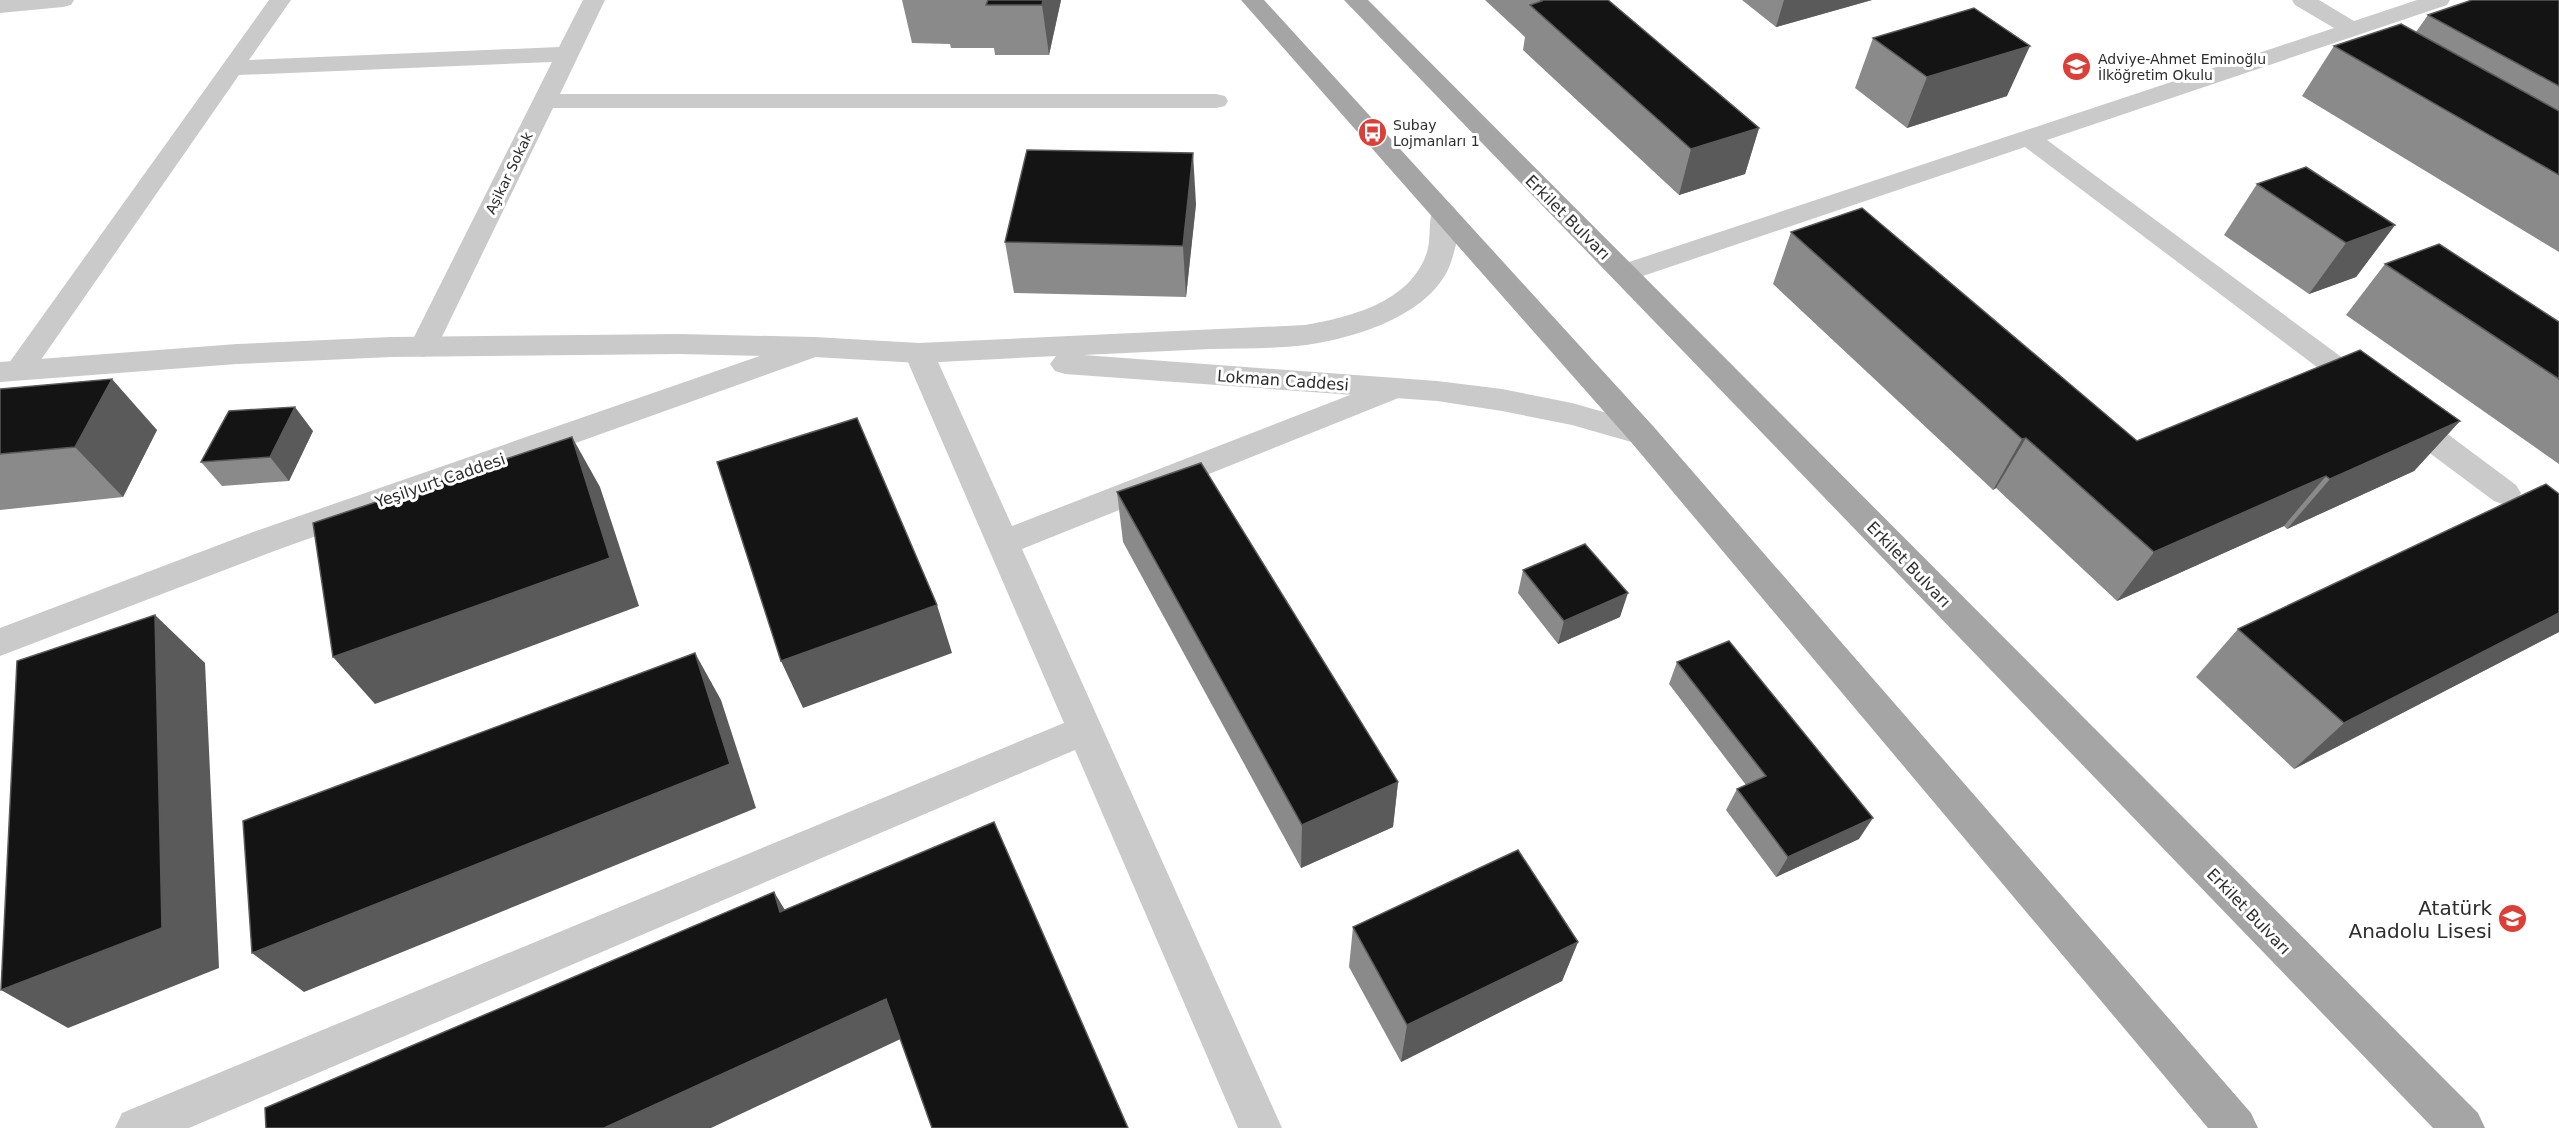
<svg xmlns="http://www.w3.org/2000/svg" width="2559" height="1128" font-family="'DejaVu Sans',sans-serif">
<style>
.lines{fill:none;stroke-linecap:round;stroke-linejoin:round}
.minor{fill:#cacaca;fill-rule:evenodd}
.tertiary{fill:#cacaca;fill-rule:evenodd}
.primary{fill:#a5a5a5;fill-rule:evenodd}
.wall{fill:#8a8a8a}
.shaded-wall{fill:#5a5a5a}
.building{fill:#141414;stroke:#5a5a5a;stroke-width:1.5}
.labels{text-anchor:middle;stroke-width:6;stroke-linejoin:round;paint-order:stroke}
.far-poi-label{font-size:14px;fill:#2d2d2d;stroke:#fff;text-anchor:start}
.far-street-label{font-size:14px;fill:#2d2d2d;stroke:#fff}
.street-label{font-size:16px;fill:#2d2d2d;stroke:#fff}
.near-poi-label{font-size:20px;fill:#2d2d2d;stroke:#fff;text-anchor:end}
</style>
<rect width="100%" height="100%" fill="#fff"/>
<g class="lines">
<!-- minor -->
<g class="minor">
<path d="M0 0H74L71 5 63 7 0 13Z"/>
<path d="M269 0H291L249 60 559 47 583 0H605L560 94H1216L1225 96 1228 101 1225 106 1216 108H553L437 347 433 354 423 357 413 354 409 347 552 62 239 75 29 377 19 380 9 377 4 370 9 363Z"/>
<path d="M2292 0H2319L2354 21 2417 0H2450L2447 5 2047 140 2374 381 2379 388 2374 395 2364 398 2354 395 2025 147 1634 279 1624 282 1614 279 1610 273 1614 267 2334 28 2295 5Z"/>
<path d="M814 337 824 340 828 347 824 354 277 550 0 656V628L253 532Z"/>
<path d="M919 343 929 346 934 353 1012 526 1386 381 1396 378 1406 381 1411 388 1406 395 1022 549 1282 1128H1238L1075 750 189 1128H115L122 1113 1064 723 904 353 909 346Z"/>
<path d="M2403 406 2414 409 2516 485 2521 493 2516 501 2505 505 2494 501 2392 425 2388 417 2392 409Z"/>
</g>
<!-- tertiary -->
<path class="tertiary" d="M1444 204 1453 206C1463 221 1457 243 1452 259 1436 314 1356 338 1306 345 1274 349 1242 348 1210 349 1168 351 1125 353 1083 355L1437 381 1502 389 1572 403 1653 426 1657 434 1653 442 1642 445 1572 425 1502 411 1437 401 1065 374 1055 371 1050 364 1056 356 919 363 814 357 679 354 391 357 237 364 0 382V362L237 344 391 337 679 334 814 337 919 343 1305 325C1351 317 1411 302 1427 252 1432 237 1427 218 1435 206Z"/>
<!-- primary -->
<g class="primary">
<path d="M1241 0H1264L1653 426 2251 1113 2258 1128H2208L1631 442Z"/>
<path d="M1344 0H1368L2478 1113 2485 1128H2433Z"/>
</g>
</g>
<!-- wall -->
<g class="wall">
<path d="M902 0H1061L1049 55H995L994 48H951L950 44 912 43Z"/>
<path d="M1485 0H1608L1759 128 1745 174 1679 195 1523 50 1525 37Z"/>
<path d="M1742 0H1872L1776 27Z"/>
<path d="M2559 0V252L2302 96 2334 46 2416 32 2428 15Z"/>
<path d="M1873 38 2007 96 1907 128 1855 88Z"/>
<path d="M2257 184 2395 225 2356 277 2309 294 2224 235Z"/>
<path d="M1196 204 1186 297 1014 293 1005 242Z"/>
<path d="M1791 232 2137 441 2460 421 2414 471 2287 529 2284 526 2117 601 1996 488 1993 490 1773 284Z"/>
<path d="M2385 264 2559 322V464L2346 315Z"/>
<path d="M0 389 157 430 123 497 0 510Z"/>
<path d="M313 431 289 481 222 486 201 462Z"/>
<path d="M1117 492 1398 782 1393 827 1301 868 1123 542Z"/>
<path d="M2559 494V632L2294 769 2196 677 2238 629Z"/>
<path d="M1523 570 1620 617 1558 644 1518 593Z"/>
<path d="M1677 662 1859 839 1776 877 1726 810 1737 789 1746 785 1669 684Z"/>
<path d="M1353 927 1578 942 1562 981 1401 1062 1349 967Z"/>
</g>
<!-- shaded-wall -->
<g class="shaded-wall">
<path d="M1043 0H1061L1049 55 1042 5Z"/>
<path d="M1784 0H1872L1776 27Z"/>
<path d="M2030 46 2007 96 1907 128 1927 77Z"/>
<path d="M1759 128 1745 174 1679 195 1691 149Z"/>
<path d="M1193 153 1196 204 1186 297 1183 246Z"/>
<path d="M2395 225 2356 277 2309 294 2346 243Z"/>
<path d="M112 379 157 430 123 497 75 447Z"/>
<path d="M295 407 313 431 289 481 270 457Z"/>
<path d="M2460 421 2414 471 2287 529 2330 479Z"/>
<path d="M572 437 600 487 639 606 375 704 333 657Z"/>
<path d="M2026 438 1996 488 1993 490 2022 439Z"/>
<path d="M2326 476 2284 526 2117 601 2154 552Z"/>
<path d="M1628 593 1620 617 1558 644 1564 621Z"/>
<path d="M937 605 952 653 803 708 781 661Z"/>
<path d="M2559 613V632L2294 769 2344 723Z"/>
<path d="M155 615 205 663 219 968 68 1028 1 990Z"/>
<path d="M695 653 721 700 756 808 304 992 252 953Z"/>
<path d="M1398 782 1393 827 1301 868 1302 825Z"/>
<path d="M1873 818 1859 839 1776 877 1788 857Z"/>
<path d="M774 892 799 933 780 912Z"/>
<path d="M1578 942 1562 981 1401 1062 1407 1025Z"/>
<path d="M886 999 907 1036 711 1128H604Z"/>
</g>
<!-- building -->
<g class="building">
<path d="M988 0H1043L1042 5H986Z"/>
<path d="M1541 0H1608L1759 128 1691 149 1530 5 1542 1Z"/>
<path d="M2472 0H2559V86L2428 15Z"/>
<path d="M1974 8 2030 46 1927 77 1873 38Z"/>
<path d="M2401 24 2559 111V175L2334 46Z"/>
<path d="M1027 150 1193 153 1183 246 1005 242Z"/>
<path d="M2306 167 2395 225 2346 243 2257 184Z"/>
<path d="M1862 208 2137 441 2360 350 2460 421 2330 479 2326 476 2154 552 2026 438 2022 439 1791 232Z"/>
<path d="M2439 244 2559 322V379L2385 264Z"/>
<path d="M112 379 75 447 0 454V389Z"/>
<path d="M295 407 270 457 201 462 229 411Z"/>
<path d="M857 418 937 605 781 661 717 462Z"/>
<path d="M572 437 610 558 333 657 313 523Z"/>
<path d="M1201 463 1398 782 1302 825 1117 492Z"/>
<path d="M2546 484 2559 494V613L2344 723 2238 629Z"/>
<path d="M1585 544 1628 593 1564 621 1523 570Z"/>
<path d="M155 615 162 928 1 990 17 661Z"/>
<path d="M1729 641 1873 818 1788 857 1737 789 1766 776 1677 662Z"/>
<path d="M695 653 730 764 252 953 243 821Z"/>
<path d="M994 822 1128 1128H932L886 999 604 1128H266L265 1108 774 892 780 912Z"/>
<path d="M1518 850 1578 942 1407 1025 1353 927Z"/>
</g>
<!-- icons -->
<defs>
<symbol id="school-disc" viewBox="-11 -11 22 22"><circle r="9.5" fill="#db3f38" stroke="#fff"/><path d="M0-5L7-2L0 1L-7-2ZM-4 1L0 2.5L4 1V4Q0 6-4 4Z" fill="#fff"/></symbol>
<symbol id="bus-disc" viewBox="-11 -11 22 22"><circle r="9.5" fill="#db3f38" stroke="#fff"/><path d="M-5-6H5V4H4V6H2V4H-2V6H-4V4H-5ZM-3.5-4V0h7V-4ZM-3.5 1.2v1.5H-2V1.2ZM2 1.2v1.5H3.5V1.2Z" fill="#fff"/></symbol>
</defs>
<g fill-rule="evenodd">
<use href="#school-disc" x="2060" y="50" width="33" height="33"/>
<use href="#bus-disc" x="1356" y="116" width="33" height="33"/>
<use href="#school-disc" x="2496" y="902" width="33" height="33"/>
</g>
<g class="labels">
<!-- far-poi labels -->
<g class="far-poi-label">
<text x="2098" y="64">Adviye-Ahmet Eminoğlu<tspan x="2098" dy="16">İlköğretim Okulu</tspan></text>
<text x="1393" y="130">Subay<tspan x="1393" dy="16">Lojmanları 1</tspan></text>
</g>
<!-- far-street labels -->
<g class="far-street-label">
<text transform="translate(509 173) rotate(-64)" y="5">Aşikar Sokak</text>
</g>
<!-- street labels -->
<g class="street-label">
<text transform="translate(1568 217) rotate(45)" y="6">Erkilet Bulvarı</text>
<text transform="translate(1283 380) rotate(4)" y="6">Lokman Caddesi</text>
<text transform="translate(440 480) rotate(-19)" y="6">Yeşilyurt Caddesi</text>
<text transform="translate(1909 564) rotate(46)" y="6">Erkilet Bulvarı</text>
<text transform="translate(2249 911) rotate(46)" y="6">Erkilet Bulvarı</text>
</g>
<!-- near-poi labels -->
<g class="near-poi-label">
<text x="2492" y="915">Atatürk<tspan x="2492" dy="23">Anadolu Lisesi</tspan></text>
</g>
</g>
</svg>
